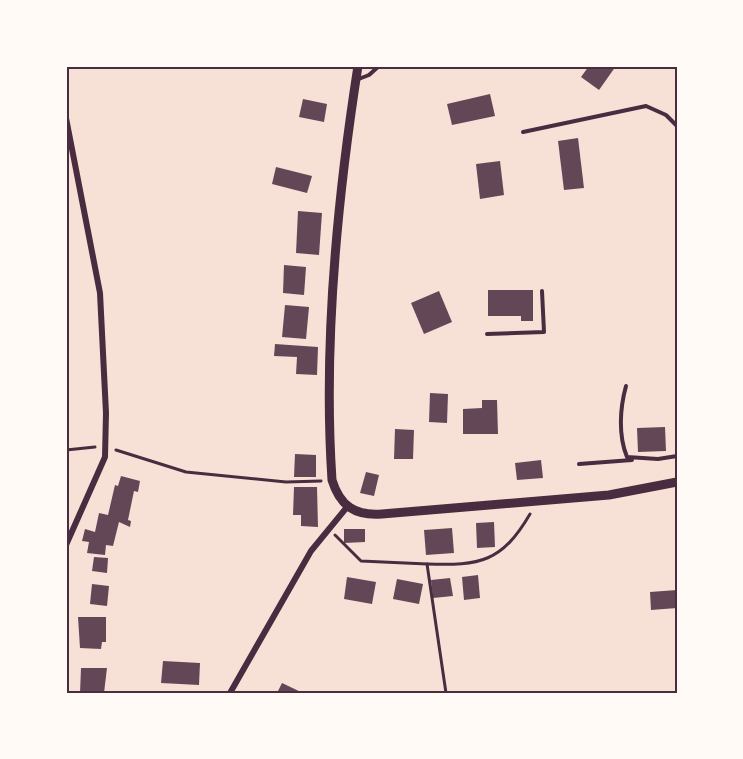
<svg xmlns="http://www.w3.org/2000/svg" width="743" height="759" font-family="'Noto Serif',serif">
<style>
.building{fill:#644757}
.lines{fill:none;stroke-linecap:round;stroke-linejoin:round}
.path{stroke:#4a2c40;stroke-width:3}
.service{stroke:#4a2c40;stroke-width:4}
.minor{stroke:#4a2c40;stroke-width:6}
.tertiary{stroke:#4a2c40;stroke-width:9}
.neatline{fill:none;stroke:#4a2c40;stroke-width:2}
</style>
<rect width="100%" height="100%" fill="#f7e1d7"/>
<!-- building -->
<g class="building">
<path d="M589 66H616L599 90 581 77Z"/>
<path d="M490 94 495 116 452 125 447 104Z"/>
<path d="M303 99 327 104 324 122 299 117Z"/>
<path d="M578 138 584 188 564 190 558 141Z"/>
<path d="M500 161 504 195 480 199 476 164Z"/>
<path d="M276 167 312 176 307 193 272 184Z"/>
<path d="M298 211 322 213 319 255 296 253Z"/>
<path d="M284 265 306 267 304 295 283 293Z"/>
<path d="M488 290H533V321H521V316H488Z"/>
<path d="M439 291 452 322 424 334 411 303Z"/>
<path d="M285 305 309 307 306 339 282 337Z"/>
<path d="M275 344 318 347 317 375 296 374 297 357 274 356Z"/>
<path d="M430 393 448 394 447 423 429 422Z"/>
<path d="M482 400H497L498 434H463V409L482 408Z"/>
<path d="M665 427 666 451 638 452 637 428Z"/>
<path d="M395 429 414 430 413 459H394Z"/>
<path d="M295 454 316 455V477H294Z"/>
<path d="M541 460 543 478 517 480 515 463Z"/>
<path d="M366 472 379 475 374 496 360 493Z"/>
<path d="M121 476 140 481 138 492 134 491 128 520 131 521 130 527 119 522 113 546 106 545 105 555 87 553 89 542 82 541 85 529 95 532 99 513 108 515 115 485 118 486Z"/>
<path d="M294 487H317L318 527 301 526V515H293Z"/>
<path d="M494 522 495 547 477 548 476 523Z"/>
<path d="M452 528 454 553 426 555 424 530Z"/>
<path d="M344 529H365V542L344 543Z"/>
<path d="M94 557 108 558 107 573 92 571Z"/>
<path d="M478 575 480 598 464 600 462 577Z"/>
<path d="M347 577 376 582 372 604 344 599Z"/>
<path d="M450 578 453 596 433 598 431 580Z"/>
<path d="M397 579 423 584 419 604 393 599Z"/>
<path d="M92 584 109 586 107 606 90 604Z"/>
<path d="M677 590V608L651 610 650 592Z"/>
<path d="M78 617H106V642H102L101 649 80 648Z"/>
<path d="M163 661 200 663 199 685 161 683Z"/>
<path d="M81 668H107L104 693H80Z"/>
<path d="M282 683 303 693H277Z"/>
</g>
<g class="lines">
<!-- path -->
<g class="path">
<path d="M66 450 95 447"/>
<path d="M116 450 186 472 286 482 321 481"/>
<path d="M335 535 361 561 427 564 446 693"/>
<path d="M427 564C480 566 502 562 530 514"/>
</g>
<!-- service -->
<g class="service">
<path d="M356 80 369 75 379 66"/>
<path d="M523 132 646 106 666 115 677 126"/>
<path d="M487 334 544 332 542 291"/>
<path d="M626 386C620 408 618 435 627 457L658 459 677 456"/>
<path d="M579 464 632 460"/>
</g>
<!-- minor -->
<g class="minor">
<path d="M66 118 100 293 106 413 105 457 66 545"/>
<path d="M230 693 311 551 347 507"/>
</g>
<!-- tertiary -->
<path class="tertiary" d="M358 66C337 200 323 345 332 480 340 506 355 516 382 514L609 495 677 482"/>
</g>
<!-- border -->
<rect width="743" height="759" fill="none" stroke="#fffaf5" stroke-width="135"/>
<rect x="68" y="68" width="608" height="624" class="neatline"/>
</svg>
